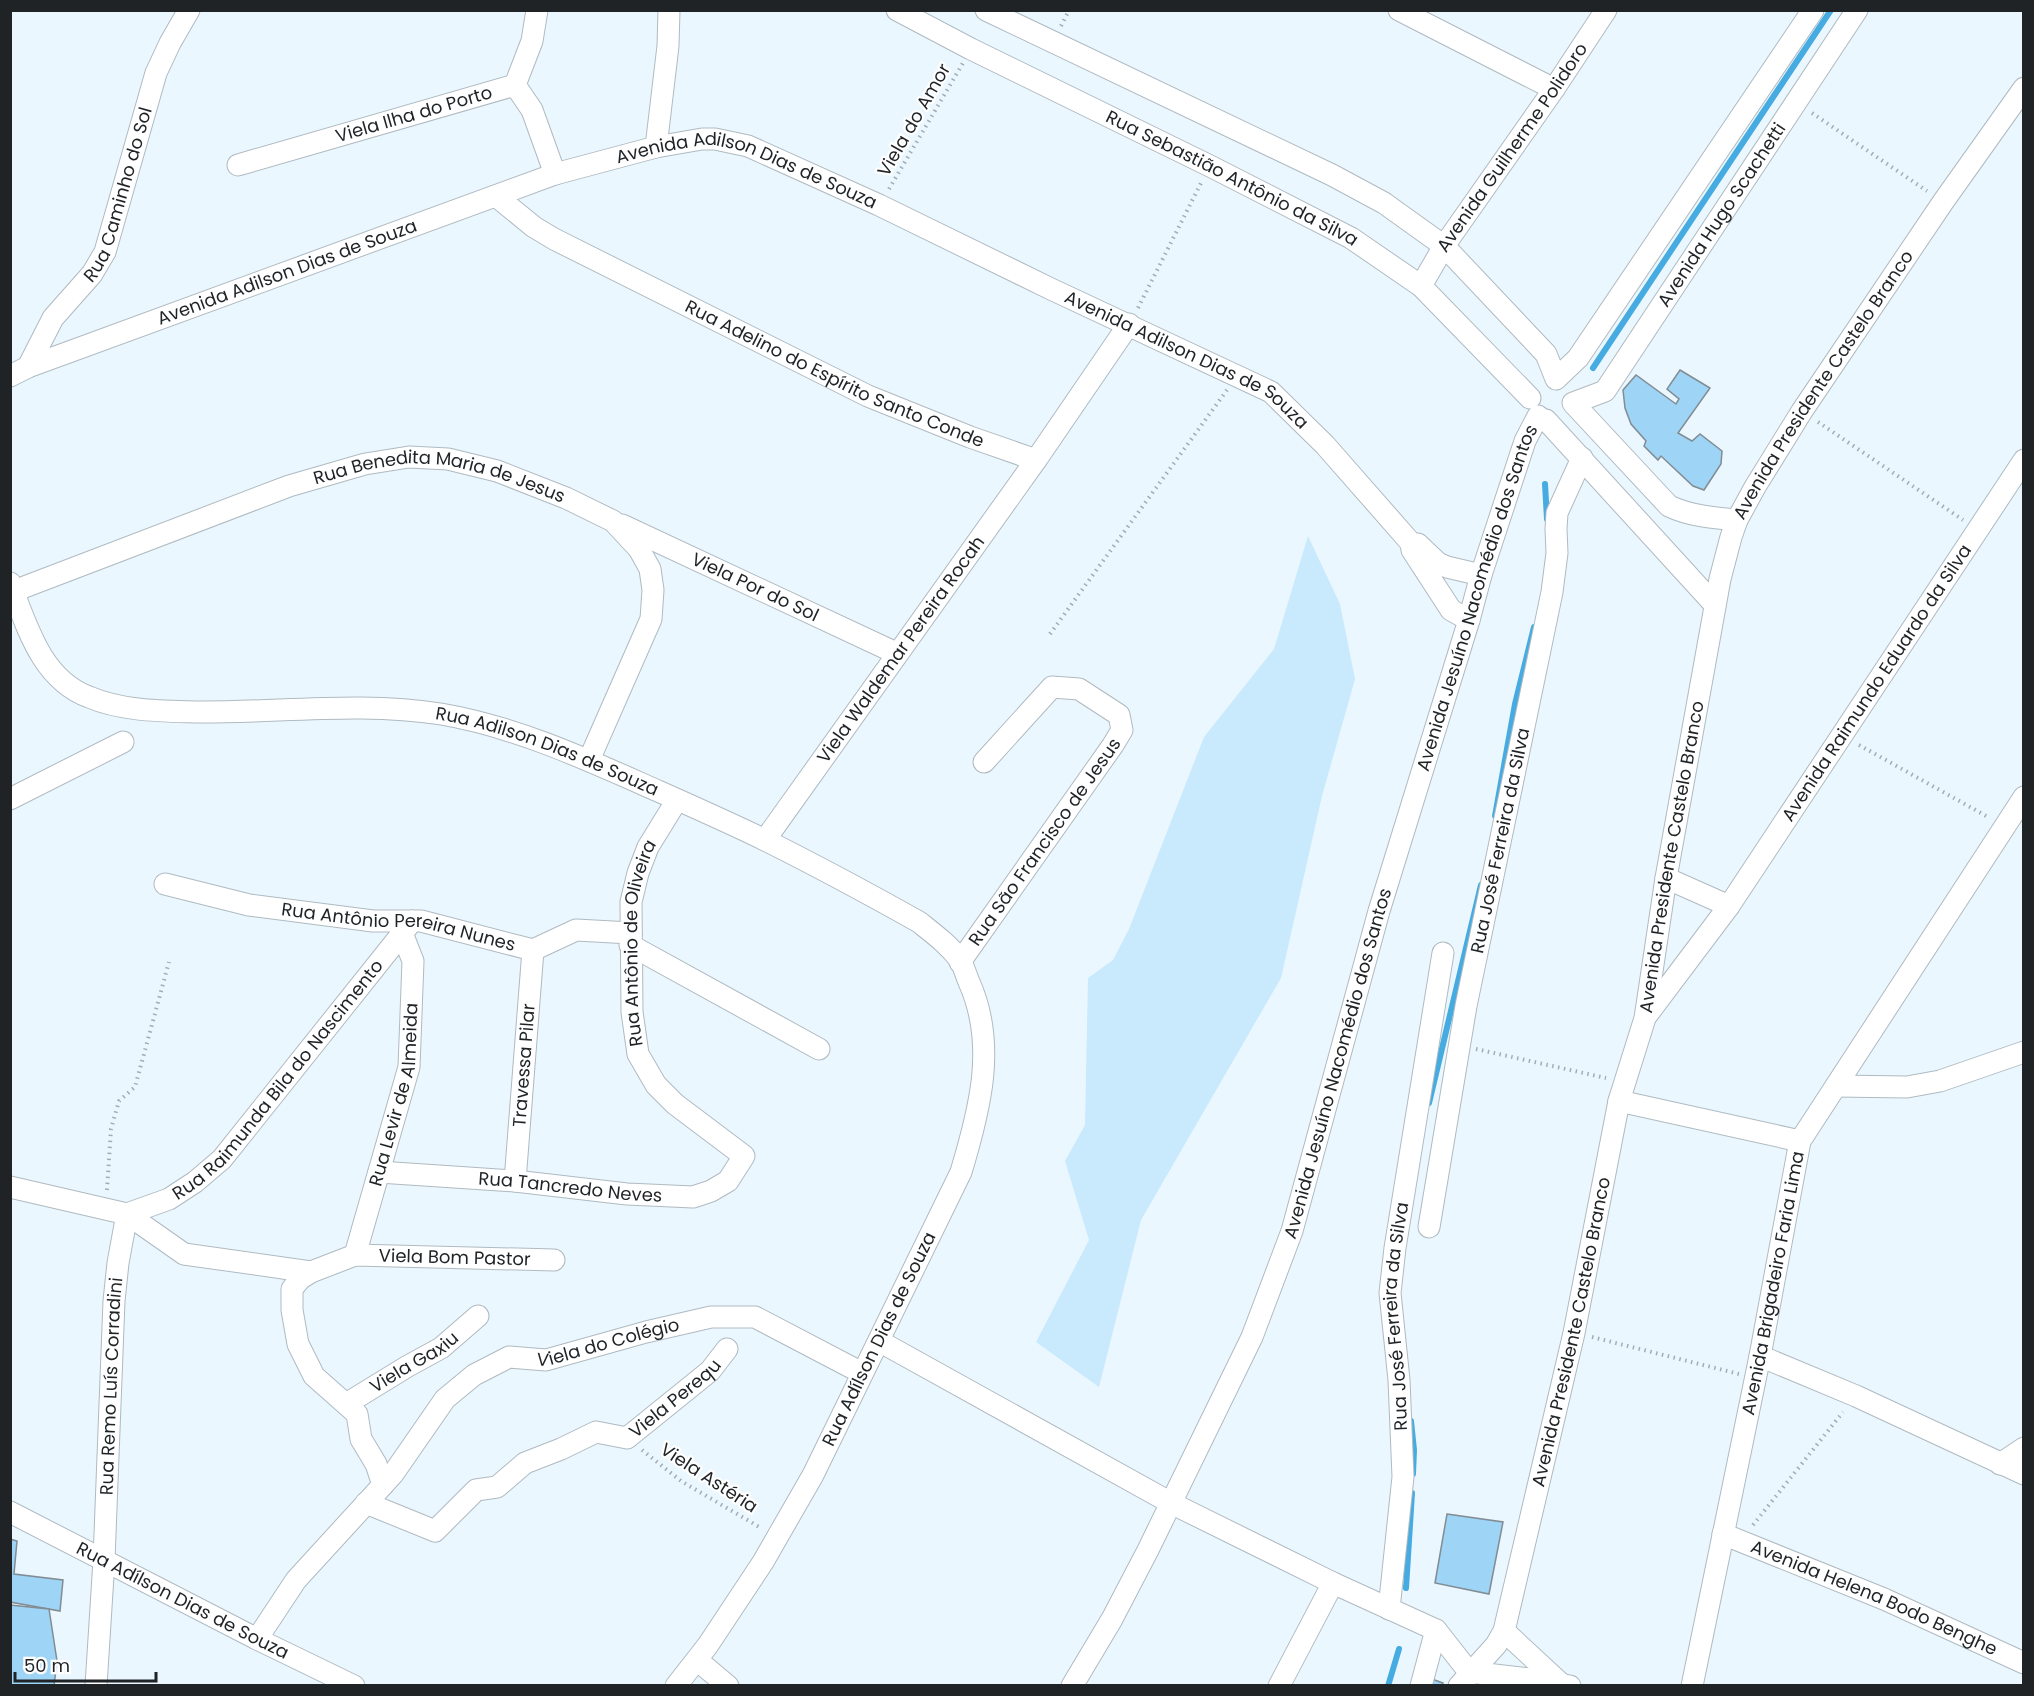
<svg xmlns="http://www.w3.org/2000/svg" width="2034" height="1696" font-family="Poppins,sans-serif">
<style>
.green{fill:#c9e9fd}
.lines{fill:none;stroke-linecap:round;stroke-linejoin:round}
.stream{stroke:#46abe0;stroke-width:6}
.building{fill:#9ed4f5;stroke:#818c93;stroke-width:1.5}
.minor-casing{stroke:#afbac1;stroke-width:23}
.path{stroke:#a3acb3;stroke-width:4;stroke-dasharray:1.5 4.5;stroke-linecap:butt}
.minor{stroke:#fff;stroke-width:21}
.labels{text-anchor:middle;stroke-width:4.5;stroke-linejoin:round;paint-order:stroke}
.street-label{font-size:18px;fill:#1f2326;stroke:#fff}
</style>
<rect width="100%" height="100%" fill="#ebf7ff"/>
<!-- green -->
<path class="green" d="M1308 536 1340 604 1355 679 1322 796 1281 978 1141 1220 1099 1387 1036 1342 1089 1240 1065 1161 1085 1125 1088 978 1113 960 1129 929 1204 737 1274 649Z"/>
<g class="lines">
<!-- stream -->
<g class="stream">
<path d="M1593 368 1831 10"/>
<path d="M1545 484 1547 519"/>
<path d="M1495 816 1515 704 1534 627"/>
<path d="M1429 1103 1481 885"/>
<path d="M1411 1421 1414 1450 1413 1474"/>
<path d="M1406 1588 1412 1493"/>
<path d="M1388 1686 1399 1649"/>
</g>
</g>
<!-- building -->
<g class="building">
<path d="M1680 370 1710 388 1678 433 1692 441 1700 434 1722 451 1721 464 1704 490 1693 486 1661 456 1658 460 1644 446 1646 441 1631 424 1625 408 1623 390 1636 375 1676 404 1679 399 1667 389Z"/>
<path d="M1447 1514 1503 1522 1489 1594 1435 1583Z"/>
<path d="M10 1539 17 1541 14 1574 63 1580 60 1611 10 1602Z"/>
<path d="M10 1605 49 1609 57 1661 54 1686H10Z"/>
<path d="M1429 1678 1443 1683 1442 1686H1427Z"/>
</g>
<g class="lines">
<defs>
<g id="minor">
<path id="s1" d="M897 10 971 49 1210 166 1351 238 1421 286 1530 398"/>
<path d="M986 10 1332 175 1384 203 1444 246 1546 354 1556 379 1578 358 1813 10"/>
<path d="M1399 10 1554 89"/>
<path d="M515 85 532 110 555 174"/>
<path d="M656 147 668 46 669 10"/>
<path id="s2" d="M238 165 515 85 532 41 537 10"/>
<path id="s3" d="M496 196 534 227 554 239 868 396 970 437 1036 460 1129 324"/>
<path id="s4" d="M1421 286 1444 246 1554 89 1606 10"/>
<path id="s5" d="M28 367 53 318 92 274 105 252 156 73 170 43 189 10"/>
<path id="s6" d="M10 376 28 367 555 174 656 147 702 139H715L748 146 879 205 1051 289 1271 392 1325 445 1411 543 1412 550 1451 610 1469 620"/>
<path d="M1546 420 1715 605"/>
<path id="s7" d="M1737 520C1714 518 1690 516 1669 506L1573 403 1605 391 1857 10"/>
<path id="s8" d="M622 525 896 653"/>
<path d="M1418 544 1438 563 1447 567 1481 575"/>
<path id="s9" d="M10 583C27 626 41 679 89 697 122 711 160 711 195 712 275 713 362 701 441 714 517 727 588 760 658 791 694 807 730 823 765 840 817 866 869 894 919 922 934 934 949 945 960 960 964 967 966 975 969 982 997 1044 980 1109 961 1172L813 1475 763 1562 708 1645 676 1686"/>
<path id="s10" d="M14 591 289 486 365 464 409 457 448 459 497 471 566 498 613 521 639 549 650 569 653 590 651 619 589 760"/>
<path d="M10 799 123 742"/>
<path id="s11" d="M765 840 1036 460"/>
<path d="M1666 878 1729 906"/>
<path id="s12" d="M165 884 249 905 373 921H421L533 950 576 930 631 933"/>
<path d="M630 945 819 1049"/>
<path id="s13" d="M960 962 1113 745 1122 730 1119 715 1079 689 1052 687 984 762"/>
<path id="s14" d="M1647 1015 1729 906 2024 460"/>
<path d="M1836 1086 1907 1087 1940 1081 2024 1052"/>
<path d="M1619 1101 1800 1141"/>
<path id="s15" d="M379 1172 515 1181 627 1194 693 1197 711 1191 728 1181 744 1156 675 1104 656 1085 638 1054 632 1012 631 902 638 873 648 847 677 800"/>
<path id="s16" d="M515 1181 533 950"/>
<path d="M10 1187 127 1214 184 1254 311 1272"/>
<path id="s17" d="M127 1214 169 1199 195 1182 222 1159 412 921"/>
<path id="s18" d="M1429 1227 1466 1006 1552 592 1557 553 1556 529 1557 513 1582 458"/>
<path id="s19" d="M355 1255 409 1067 413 961 402 933"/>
<path d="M879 1341 1171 1503 1333 1583 1436 1630 1469 1672 1530 1679 1570 1686"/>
<path d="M1760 1356 1856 1396 2024 1474"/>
<path id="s20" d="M346 1404 408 1366 441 1348 478 1316"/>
<path d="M2000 1464 2024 1448"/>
<path id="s21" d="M383 1485 376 1464 361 1439 357 1414 314 1376 298 1344 292 1310V1289L300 1279 311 1272 355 1255 554 1260"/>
<path id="s22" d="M366 1503 435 1531 476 1490 497 1487 525 1463 561 1449 596 1432 627 1438 710 1371 727 1349"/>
<path id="s23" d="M10 1512 257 1639 354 1686"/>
<path id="s24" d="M1723 1534 1884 1599 2024 1663"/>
<path id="s25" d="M1389 1609 1403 1477 1399 1380 1390 1293 1395 1248 1443 953"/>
<path d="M1504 1631 1560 1683"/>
<path id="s26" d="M257 1639 296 1580 393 1474 445 1399 474 1375 509 1357 546 1360 646 1332 711 1317H755L862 1373"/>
<path d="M697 1660 728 1686"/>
<path id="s27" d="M96 1686 104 1560 114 1301 118 1263 127 1214"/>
<path id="s28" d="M1072 1686 1112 1619 1148 1550 1252 1337 1292 1231 1379 911 1469 620 1481 575 1525 441 1538 416"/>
<path d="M1279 1686 1333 1583"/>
<path d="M1421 1686 1436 1630"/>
<path id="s29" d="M1459 1686 1496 1645 1504 1631 1574 1333 1619 1101 1645 1018 1666 878 1720 579 1731 537 1737 520 1755 487 1802 411 1943 202 2024 88"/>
<path id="s30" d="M1692 1686 1760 1356 1800 1141 2024 797"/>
</g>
</defs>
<!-- minor casing -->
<use href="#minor" class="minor-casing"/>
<!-- path -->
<g class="path">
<path d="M1061 26 1069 10"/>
<path d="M1812 113 1927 191"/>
<path d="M889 189 963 63"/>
<path d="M1138 308 1201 183"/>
<path d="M1818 422 1963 520"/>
<path d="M1050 634 1227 390"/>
<path d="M1859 745 1988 817"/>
<path d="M1476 1049 1606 1078"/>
<path d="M107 1190 111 1129 119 1101 135 1087 169 962"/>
<path d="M1592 1337 1739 1374"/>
<path d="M642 1450 681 1481 761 1528"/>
<path d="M1753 1525 1843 1412"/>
</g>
<!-- minor -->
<use href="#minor" class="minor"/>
</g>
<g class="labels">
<!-- street labels -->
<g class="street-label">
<text dy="6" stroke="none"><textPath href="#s2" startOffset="183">Viela Ilha do Porto</textPath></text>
<text transform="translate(914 120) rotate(-60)" y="6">Viela do Amor</text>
<text dy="6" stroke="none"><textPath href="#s4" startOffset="166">Avenida Guilherme Polidoro</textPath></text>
<text dy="6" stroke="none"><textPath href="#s1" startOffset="375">Rua Sebastião Antônio da Silva</textPath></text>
<text dy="6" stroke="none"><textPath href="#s6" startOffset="782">Avenida Adilson Dias de Souza</textPath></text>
<text dy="6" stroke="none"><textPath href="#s5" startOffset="198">Rua Caminho do Sol</textPath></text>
<text dy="6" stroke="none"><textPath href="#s7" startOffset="456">Avenida Hugo Scachetti</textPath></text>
<text dy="6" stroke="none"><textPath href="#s6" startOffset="296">Avenida Adilson Dias de Souza</textPath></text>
<text dy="6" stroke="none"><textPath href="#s6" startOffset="1268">Avenida Adilson Dias de Souza</textPath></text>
<text dy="6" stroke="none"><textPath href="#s3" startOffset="384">Rua Adelino do Espírito Santo Conde</textPath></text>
<text dy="6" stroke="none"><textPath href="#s29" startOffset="1368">Avenida Presidente Castelo Branco</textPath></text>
<text dy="6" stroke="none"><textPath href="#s10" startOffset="450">Rua Benedita Maria de Jesus</textPath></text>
<text dy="6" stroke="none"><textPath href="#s8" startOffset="147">Viela Por do Sol</textPath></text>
<text dy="6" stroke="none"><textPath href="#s28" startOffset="1166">Avenida Jesuíno Nacomédio dos Santos</textPath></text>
<text dy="6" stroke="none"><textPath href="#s11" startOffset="234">Viela Waldemar Pereira Rocah</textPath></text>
<text dy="6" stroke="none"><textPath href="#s14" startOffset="404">Avenida Raimundo Eduardo da Silva</textPath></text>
<text dy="6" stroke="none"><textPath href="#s9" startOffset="610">Rua Adilson Dias de Souza</textPath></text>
<text dy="6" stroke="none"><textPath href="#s18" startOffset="393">Rua José Ferreira da Silva</textPath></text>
<text dy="6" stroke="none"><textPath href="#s13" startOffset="147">Rua São Francisco de Jesus</textPath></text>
<text dy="6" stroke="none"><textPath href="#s29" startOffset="864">Avenida Presidente Castelo Branco</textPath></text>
<text dy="6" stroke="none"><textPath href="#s12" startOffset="238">Rua Antônio Pereira Nunes</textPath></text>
<text dy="6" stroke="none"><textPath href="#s15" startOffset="645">Rua Antônio de Oliveira</textPath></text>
<text dy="6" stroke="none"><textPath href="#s28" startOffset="680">Avenida Jesuíno Nacomédio dos Santos</textPath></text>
<text dy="6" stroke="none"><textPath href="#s16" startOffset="116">Travessa Pilar</textPath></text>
<text dy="6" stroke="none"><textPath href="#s17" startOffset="207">Rua Raimunda Bila do Nascimento</textPath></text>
<text dy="6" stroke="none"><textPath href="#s19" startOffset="166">Rua Levir de Almeida</textPath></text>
<text dy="6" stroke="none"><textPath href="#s15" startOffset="192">Rua Tancredo Neves</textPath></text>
<text dy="6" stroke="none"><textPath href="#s21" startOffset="398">Viela Bom Pastor</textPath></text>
<text dy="6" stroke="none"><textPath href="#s30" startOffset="411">Avenida Brigadeiro Faria Lima</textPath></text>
<text dy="6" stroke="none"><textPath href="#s25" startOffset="294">Rua José Ferreira da Silva</textPath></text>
<text dy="6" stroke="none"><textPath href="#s29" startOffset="378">Avenida Presidente Castelo Branco</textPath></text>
<text transform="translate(879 1339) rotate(-64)" y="6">Rua Adílson Dias de Souza</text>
<text dy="6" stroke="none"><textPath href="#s26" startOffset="484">Viela do Colégio</textPath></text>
<text dy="6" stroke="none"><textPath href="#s20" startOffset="80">Viela Gaxiu</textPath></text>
<text dy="6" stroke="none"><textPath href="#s27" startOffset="300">Rua Remo Luís Corradini</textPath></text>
<text dy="6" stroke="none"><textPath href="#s22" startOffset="362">Viela Perequ</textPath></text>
<text transform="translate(709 1478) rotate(33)" y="6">Viela Astéria</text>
<text dy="6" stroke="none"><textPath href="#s24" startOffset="164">Avenida Helena Bodo Benghe</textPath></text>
<text dy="6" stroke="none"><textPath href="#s23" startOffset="194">Rua Adílson Dias de Souza</textPath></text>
</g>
</g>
<!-- border -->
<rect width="2034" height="1696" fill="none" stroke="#1f2326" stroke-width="24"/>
<!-- scale -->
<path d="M15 1672v9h141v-9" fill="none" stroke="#1f2326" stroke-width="3"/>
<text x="24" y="1672" font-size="18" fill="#1f2326" stroke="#ffffff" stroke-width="4.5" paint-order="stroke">50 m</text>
</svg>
